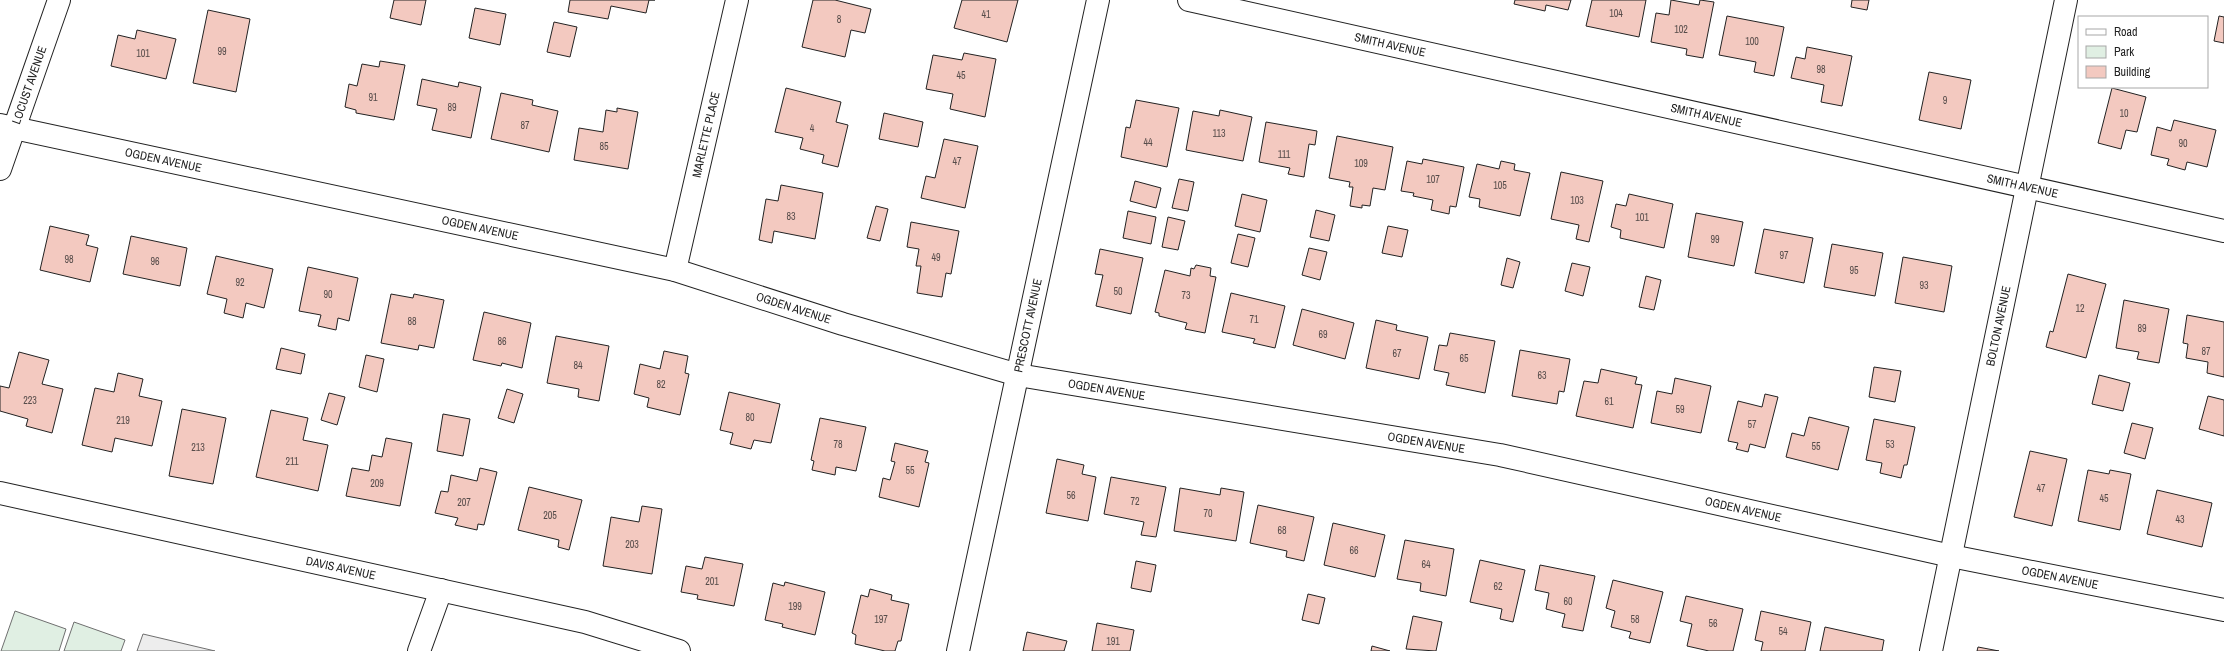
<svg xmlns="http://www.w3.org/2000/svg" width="2224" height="651" font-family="'Archivo Narrow',sans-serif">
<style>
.green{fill:#e0efe3;stroke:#6f6f6f}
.parking{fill:#ededed;stroke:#6f6f6f}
.building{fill:#f3c9c0;stroke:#222}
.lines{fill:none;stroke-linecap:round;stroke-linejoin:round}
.street-casing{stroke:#222;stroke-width:24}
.street{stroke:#fff;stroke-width:22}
.labels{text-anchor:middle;stroke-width:3;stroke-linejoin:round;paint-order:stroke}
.number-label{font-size:10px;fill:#564c4a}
.street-label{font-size:12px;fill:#222;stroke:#fff}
</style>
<rect width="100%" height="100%" fill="#fff"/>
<!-- green -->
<g class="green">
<path d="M15 611 66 629 59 651H1Z"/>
<path d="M74 622 125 640 121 651H64Z"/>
</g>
<!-- parking -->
<path class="parking" d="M143 634 215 651H137Z"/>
<!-- building -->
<g class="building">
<path d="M394 0H426L421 25 390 18Z"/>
<path d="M570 0H655H649L646 13 611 6 608 19 568 12Z"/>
<path d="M813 0H835L871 9 865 33 851 30 845 57 802 47Z"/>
<path d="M962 0H1018L1007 42 954 28Z"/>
<path d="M1515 0H1571L1568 10 1546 5 1545 11 1514 4Z"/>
<path d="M1592 0H1646L1639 37 1586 26Z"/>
<path d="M1671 0 1699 5 1700 0 1714 2 1703 58 1686 55 1687 49 1651 42 1656 13 1669 15Z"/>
<path d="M1852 0H1869L1867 10 1851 7Z"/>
<path d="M475 8 506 14 500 45 469 38Z"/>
<path d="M208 10 250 19 236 92 193 83Z"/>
<path d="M1727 16 1784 27 1774 76 1754 72 1756 62 1719 55Z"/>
<path d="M2219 16 2224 17V43L2214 41Z"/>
<path d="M554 22 577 27 570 57 547 52Z"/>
<path d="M137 30 176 39 166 79 111 66 118 35 135 39Z"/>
<path d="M1807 47 1852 56 1842 106 1821 102 1824 85 1791 78 1796 57 1805 59Z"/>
<path d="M964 53 996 59 985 117 950 109 953 94 926 89 933 55 962 60Z"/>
<path d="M380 61 405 65 394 120 356 113V110L345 107 349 84 357 86 362 64 379 67Z"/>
<path d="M1929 72 1971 80 1961 129 1919 120Z"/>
<path d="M422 79 458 87 459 82 481 87 471 138 432 130 437 109 417 105Z"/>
<path d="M786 88 841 102 836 122 848 125 838 167 822 163 824 155 800 149 803 138 775 132Z"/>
<path d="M2112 88 2146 97 2137 132 2126 130 2121 149 2098 143Z"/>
<path d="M501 93 533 100 532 105 558 111 549 152 491 139Z"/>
<path d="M1136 100 1179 108 1167 167 1121 157 1126 127 1130 128Z"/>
<path d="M617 108 638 112 628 169 574 160 579 128 603 132 606 110 617 112Z"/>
<path d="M1220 110 1252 117 1243 161 1186 150 1193 111 1219 116Z"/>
<path d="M884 113 923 122 918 147 879 139Z"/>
<path d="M2174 120 2216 130 2207 167 2187 162 2185 170 2167 165 2169 159 2151 155 2157 127 2171 131Z"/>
<path d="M1266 122 1317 131 1315 145 1309 144 1304 177 1288 174 1290 168 1259 162Z"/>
<path d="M1337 136 1393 147 1385 190 1373 188 1370 206 1362 205V208L1350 206 1353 187H1349L1350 182 1329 178Z"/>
<path d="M944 139 978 146 965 208 921 198 926 176 935 178Z"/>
<path d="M1423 159 1464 167 1456 207 1450 206 1449 214 1431 210 1433 200 1413 196 1414 193 1401 191 1407 161 1422 164Z"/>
<path d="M1501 161 1515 164 1514 170 1530 173 1520 216 1479 207 1480 199 1469 197 1477 164 1499 169Z"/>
<path d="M1561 172 1603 181 1589 242 1576 239 1579 225 1551 219Z"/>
<path d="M1179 179 1194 182 1188 211 1172 208Z"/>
<path d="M1135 181 1161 188 1156 208 1130 201Z"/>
<path d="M781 185 823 193 815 239 774 231 772 243 759 240 766 199 778 201Z"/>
<path d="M1242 194 1267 200 1260 232 1235 226Z"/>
<path d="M1629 194 1673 204 1664 248 1620 238 1621 230 1611 227 1616 204 1626 206Z"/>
<path d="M876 206 888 209 880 241 867 238Z"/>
<path d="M1316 210 1335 215 1329 241 1310 237Z"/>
<path d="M1128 211 1156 217 1151 244 1123 238Z"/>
<path d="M1696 213 1743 222 1734 266 1688 257Z"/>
<path d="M1168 217 1185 221 1178 250 1162 247Z"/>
<path d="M911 222 959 231 951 274 946 273 942 297 917 293 921 266H916L919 249 907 247Z"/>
<path d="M50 226 89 235 86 245 98 248 90 282 40 270Z"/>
<path d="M1388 226 1408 230 1402 257 1382 253Z"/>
<path d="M1764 229 1813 238 1804 283 1755 273Z"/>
<path d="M1238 234 1255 238 1248 267 1231 263Z"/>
<path d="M131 236 187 248 180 286 123 274Z"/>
<path d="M1832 244 1883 253 1875 296 1824 287Z"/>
<path d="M1309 248 1327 252 1320 280 1302 275Z"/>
<path d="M1100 249 1143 258 1131 314 1096 306 1103 275 1095 274Z"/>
<path d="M216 256 273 269 264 308 246 303 243 318 224 313 227 299 207 294Z"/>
<path d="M1903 257 1952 266 1944 312 1895 303Z"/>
<path d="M1507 258 1520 262 1513 288 1501 285Z"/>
<path d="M1572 263 1590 267 1583 296 1565 291Z"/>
<path d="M1196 265 1211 268 1210 276 1216 277 1205 333 1185 329 1187 323 1159 316V313L1155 312 1165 270 1190 276 1191 268 1194 269Z"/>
<path d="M308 267 358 278 349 321 338 318 336 330 318 326 321 315 299 311Z"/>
<path d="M2068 274 2106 284 2086 358 2046 347 2050 331 2053 332Z"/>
<path d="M1646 276 1661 280 1654 310 1639 307Z"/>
<path d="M1231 293 1285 306 1275 348 1253 343 1255 339 1222 332Z"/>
<path d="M391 294 413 298 414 294 444 300 434 348 419 345 418 350 381 343Z"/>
<path d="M2124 300 2169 309 2159 363 2137 359 2139 352 2116 348Z"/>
<path d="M1302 309 1354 323 1345 359 1293 345Z"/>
<path d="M484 312 531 323 522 368 502 363 501 366 473 360Z"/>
<path d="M2187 315 2224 322V377L2207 373 2208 362 2186 358 2188 344 2183 343Z"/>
<path d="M1376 320 1397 325 1396 330 1428 337 1419 379 1366 368Z"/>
<path d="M1450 333 1495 341 1485 393 1446 385 1449 373 1434 370 1439 345 1447 346Z"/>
<path d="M556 336 609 346 599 401 578 397 579 389 547 383Z"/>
<path d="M281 348 305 354 301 374 276 369Z"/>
<path d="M1520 350 1570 359 1564 392 1559 391 1557 404 1512 396Z"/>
<path d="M664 351 688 356 685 373 689 374 680 415 647 407 649 398 634 394 640 364 660 369Z"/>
<path d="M19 352 49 360 42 384 63 389 52 433 26 426 28 419 0 411V386L9 388Z"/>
<path d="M366 355 384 359 377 392 359 387Z"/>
<path d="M1874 367 1901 371 1895 402 1869 397Z"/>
<path d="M1601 369 1637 377 1635 384 1642 385 1633 428 1576 416 1584 381 1598 383Z"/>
<path d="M118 373 143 379 139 396 162 401 152 446 115 438 112 452 82 445 95 388 114 392Z"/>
<path d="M2099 375 2130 383 2123 411 2092 404Z"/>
<path d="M1675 378 1711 386 1701 433 1651 423 1657 391 1672 394Z"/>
<path d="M507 389 523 394 514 423 498 418Z"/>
<path d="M729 392 780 404 771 443 754 440 751 449 730 444 733 433 720 430Z"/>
<path d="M329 393 345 397 337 425 321 420Z"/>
<path d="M1765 394 1778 397 1765 448 1750 444 1748 452 1736 449 1738 443 1728 441 1738 401 1762 407Z"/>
<path d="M2208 396 2224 400V436L2199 429Z"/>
<path d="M182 409 226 418 213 484 169 476Z"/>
<path d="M271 410 308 418 303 440 328 445 318 491 256 477Z"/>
<path d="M443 414 470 419 463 456 437 451Z"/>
<path d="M1809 417 1849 427 1838 470 1786 457 1792 433 1804 436Z"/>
<path d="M820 418 866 427 856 471 836 467 835 475 812 470 814 461 811 460Z"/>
<path d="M1874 419 1915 427 1907 465H1904L1901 478 1880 473 1882 463 1866 460Z"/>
<path d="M2132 423 2153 428 2145 459 2124 453Z"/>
<path d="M386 438 412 443 400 506 346 496 352 468 369 471 372 455 382 457Z"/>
<path d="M895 443 928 451 925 462 929 463 919 507 879 497 883 478 890 480 895 462 891 461Z"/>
<path d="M2030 451 2067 459 2052 526 2014 517Z"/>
<path d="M1057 459 1084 465 1082 474 1096 477 1088 521 1046 513Z"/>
<path d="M480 468 497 472 484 525 478 524 477 530 455 525 458 518 435 513 441 491 448 492 451 475 477 481Z"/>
<path d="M2088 470 2109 474 2110 470 2131 474 2120 530 2078 521Z"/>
<path d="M1111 477 1166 487 1156 537 1141 535 1144 522 1104 514Z"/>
<path d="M529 487 582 500 569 550 558 547 559 540 518 530Z"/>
<path d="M1180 488 1220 495 1221 488 1244 492 1236 541 1174 531Z"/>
<path d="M2157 490 2212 503 2202 547 2147 534Z"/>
<path d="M1258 505 1314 517 1304 561 1286 557 1287 551 1250 543Z"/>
<path d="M642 506 662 509 652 574 603 566 611 517 639 522Z"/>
<path d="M1333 523 1385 535 1375 577 1324 565Z"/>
<path d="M1405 540 1454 549 1446 596 1420 591 1421 583 1397 579Z"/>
<path d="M705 557 743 564 734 606 697 599 698 595 681 592 686 566 702 569Z"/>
<path d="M1480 560 1525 570 1513 622 1500 619 1502 609 1470 602Z"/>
<path d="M1136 561 1156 565 1151 592 1131 588Z"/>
<path d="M1540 565 1595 576 1583 631 1562 627 1565 614 1546 609 1549 593 1535 590Z"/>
<path d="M1613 580 1663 592 1650 643 1629 638 1631 632 1611 627 1615 611 1606 608Z"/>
<path d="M785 582 825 592 815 635 782 627 783 624 765 620 773 583 784 586Z"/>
<path d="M870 589 892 595 891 600 909 604 901 641H898L895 651H885L855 644 856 635 852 633 861 595 868 597Z"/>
<path d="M1308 594 1325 598 1319 624 1302 620Z"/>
<path d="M1686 596 1743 609 1733 651H1709L1687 646 1692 624 1680 621Z"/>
<path d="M1761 611 1811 622 1805 651H1761L1763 642 1755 640Z"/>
<path d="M1413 616 1442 622 1436 651 1406 649Z"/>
<path d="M1097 623 1134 630 1130 651H1092Z"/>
<path d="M1825 627 1884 640 1882 651H1820Z"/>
<path d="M1027 632 1067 641 1064 651H1023Z"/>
<path d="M1372 646 1390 651H1371Z"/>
<path d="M1978 647 1999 651H1977Z"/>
</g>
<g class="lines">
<defs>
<g id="street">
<path id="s1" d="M1189 0 2224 231"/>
<path id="s2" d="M0 125 675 270 843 324 1018 375 1500 455 1951 556 2224 610"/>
<path id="s3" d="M0 169 59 0"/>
<path id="s4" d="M675 270 737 0"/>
<path id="s5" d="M0 493 585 622 679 651"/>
<path d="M419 651 441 590"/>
<path id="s6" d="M958 651 1098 0"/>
<path id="s7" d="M1931 651 2066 0"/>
</g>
</defs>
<!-- street casing -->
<use href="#street" class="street-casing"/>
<!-- street -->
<use href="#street" class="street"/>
</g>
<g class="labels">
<!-- number labels -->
<g class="number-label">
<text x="1616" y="17">104</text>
<text x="986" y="18">41</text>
<text x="839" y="23">8</text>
<text x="1681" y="33">102</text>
<text x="1752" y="45">100</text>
<text x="222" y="55">99</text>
<text x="143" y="57">101</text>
<text x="1821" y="73">98</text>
<text x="961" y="79">45</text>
<text x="373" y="101">91</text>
<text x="1945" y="104">9</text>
<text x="452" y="111">89</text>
<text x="2124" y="117">10</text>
<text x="525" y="129">87</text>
<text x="812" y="132">4</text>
<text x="1219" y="137">113</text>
<text x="1148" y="146">44</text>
<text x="2183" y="147">90</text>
<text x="604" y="150">85</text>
<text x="1284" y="158">111</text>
<text x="957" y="165">47</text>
<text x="1361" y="167">109</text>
<text x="1433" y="183">107</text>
<text x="1500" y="189">105</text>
<text x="1577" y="204">103</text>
<text x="791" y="220">83</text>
<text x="1642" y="221">101</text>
<text x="1715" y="243">99</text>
<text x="1784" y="259">97</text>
<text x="936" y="261">49</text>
<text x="69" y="263">98</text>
<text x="155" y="265">96</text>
<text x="1854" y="274">95</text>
<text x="240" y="286">92</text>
<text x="1924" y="289">93</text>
<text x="1118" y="295">50</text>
<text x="328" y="298">90</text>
<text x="1186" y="299">73</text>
<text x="2080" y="312">12</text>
<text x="1254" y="323">71</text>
<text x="412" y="325">88</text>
<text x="2142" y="332">89</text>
<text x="1323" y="338">69</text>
<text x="502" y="345">86</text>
<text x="2206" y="355">87</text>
<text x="1397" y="357">67</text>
<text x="1464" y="362">65</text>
<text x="578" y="369">84</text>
<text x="1542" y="379">63</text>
<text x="661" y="388">82</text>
<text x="30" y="404">223</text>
<text x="1609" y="405">61</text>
<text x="1680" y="413">59</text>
<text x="750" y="421">80</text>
<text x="123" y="424">219</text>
<text x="1752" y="428">57</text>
<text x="838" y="448">78</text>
<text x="1890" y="448">53</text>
<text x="1816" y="450">55</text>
<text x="198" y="451">213</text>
<text x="292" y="465">211</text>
<text x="910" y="474">55</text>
<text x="377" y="487">209</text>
<text x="2041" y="492">47</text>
<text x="1071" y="499">56</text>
<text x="2104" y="502">45</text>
<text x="1135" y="505">72</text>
<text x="464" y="506">207</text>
<text x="1208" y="517">70</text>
<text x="550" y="519">205</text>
<text x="2180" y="523">43</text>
<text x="1282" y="534">68</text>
<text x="632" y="548">203</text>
<text x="1354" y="554">66</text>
<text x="1426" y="568">64</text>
<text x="712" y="585">201</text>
<text x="1498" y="590">62</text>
<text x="1568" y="605">60</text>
<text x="795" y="610">199</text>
<text x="881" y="623">197</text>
<text x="1635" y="623">58</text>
<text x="1713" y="627">56</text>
<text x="1783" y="635">54</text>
<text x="1113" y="645">191</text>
</g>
<!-- street labels -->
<g class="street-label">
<text dy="4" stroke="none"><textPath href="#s1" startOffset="206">SMITH AVENUE</textPath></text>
<text dy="4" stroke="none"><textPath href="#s3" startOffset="89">LOCUST AVENUE</textPath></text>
<text dy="4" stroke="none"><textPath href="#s1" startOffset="530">SMITH AVENUE</textPath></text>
<text dy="4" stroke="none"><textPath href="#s4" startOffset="139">MARLETTE PLACE</textPath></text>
<text dy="4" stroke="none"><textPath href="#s2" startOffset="167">OGDEN AVENUE</textPath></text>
<text dy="4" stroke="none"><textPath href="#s1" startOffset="854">SMITH AVENUE</textPath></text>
<text dy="4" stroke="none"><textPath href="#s2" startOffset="491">OGDEN AVENUE</textPath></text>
<text dy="4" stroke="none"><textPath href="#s2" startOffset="815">OGDEN AVENUE</textPath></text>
<text dy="4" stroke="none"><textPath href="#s6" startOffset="333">PRESCOTT AVENUE</textPath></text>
<text dy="4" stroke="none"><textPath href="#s7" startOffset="332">BOLTON AVENUE</textPath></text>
<text dy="4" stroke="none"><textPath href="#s2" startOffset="1139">OGDEN AVENUE</textPath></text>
<text dy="4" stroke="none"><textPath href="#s2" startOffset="1463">OGDEN AVENUE</textPath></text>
<text dy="4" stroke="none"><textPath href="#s2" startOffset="1787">OGDEN AVENUE</textPath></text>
<text dy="4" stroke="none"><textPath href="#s5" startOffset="349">DAVIS AVENUE</textPath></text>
<text dy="4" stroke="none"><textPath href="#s2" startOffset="2111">OGDEN AVENUE</textPath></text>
</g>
</g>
<!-- legend -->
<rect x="2078" y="16" width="130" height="72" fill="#ffffff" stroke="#a7a7a7"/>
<rect x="2086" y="29" width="20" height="6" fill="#ffffff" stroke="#a7a7a7"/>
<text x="2114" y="36" font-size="12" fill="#222222">Road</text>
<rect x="2086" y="46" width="20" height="12" fill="#e0efe3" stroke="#a7a7a7"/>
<text x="2114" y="56" font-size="12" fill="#222222">Park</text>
<rect x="2086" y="66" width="20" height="12" fill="#f3c9c0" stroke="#a7a7a7"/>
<text x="2114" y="76" font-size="12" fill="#222222">Building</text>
</svg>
